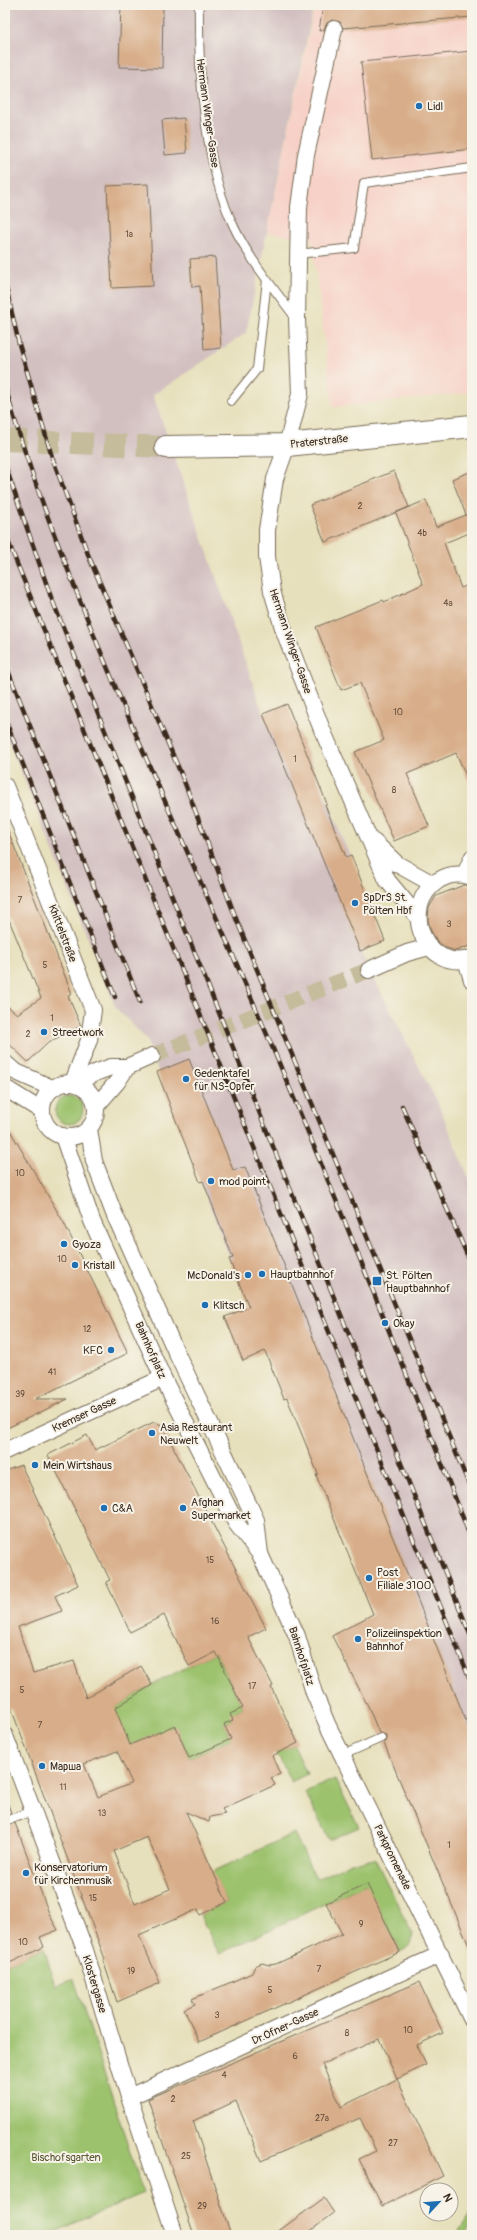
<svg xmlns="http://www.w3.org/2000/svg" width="477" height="2240" font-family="Pangolin,sans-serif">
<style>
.built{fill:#f7d1c7}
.industrial{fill:#d2bfc0}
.green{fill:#9cc26d;stroke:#6c7646}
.building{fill:#d8ad89;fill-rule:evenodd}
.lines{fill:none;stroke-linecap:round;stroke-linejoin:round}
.street-tunnel{stroke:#c5bc9c;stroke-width:16;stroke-dasharray:16 8;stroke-linecap:butt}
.secondary-tunnel{stroke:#c5bc9c;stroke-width:22;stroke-dasharray:22 11;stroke-linecap:butt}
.lane-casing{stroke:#776a55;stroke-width:10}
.street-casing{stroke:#776a55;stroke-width:18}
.secondary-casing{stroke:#776a55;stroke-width:24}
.lane{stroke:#fff;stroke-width:8}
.street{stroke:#fff;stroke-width:16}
.secondary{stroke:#fff;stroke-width:22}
.rail-casing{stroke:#3b2a1e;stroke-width:4.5}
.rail{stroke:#f7f3e8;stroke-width:3;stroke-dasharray:9;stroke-linecap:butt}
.poi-dot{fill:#1f6fb2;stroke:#f7f3e8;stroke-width:1.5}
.labels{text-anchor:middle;stroke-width:4;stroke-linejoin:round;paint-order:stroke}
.number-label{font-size:9px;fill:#624b39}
.poi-label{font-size:11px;fill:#3b2a1e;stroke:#f7f3e8;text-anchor:start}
.street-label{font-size:11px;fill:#3b2a1e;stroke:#f7f3e8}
.park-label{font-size:11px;fill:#585836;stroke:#f7f3e8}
</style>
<rect width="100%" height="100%" fill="#f7f3e8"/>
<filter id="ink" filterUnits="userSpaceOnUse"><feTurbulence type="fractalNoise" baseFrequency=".025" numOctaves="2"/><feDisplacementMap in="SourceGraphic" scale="8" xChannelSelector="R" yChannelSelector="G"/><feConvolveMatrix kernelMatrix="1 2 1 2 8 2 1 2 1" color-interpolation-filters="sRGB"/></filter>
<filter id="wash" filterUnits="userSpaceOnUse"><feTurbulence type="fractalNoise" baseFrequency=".012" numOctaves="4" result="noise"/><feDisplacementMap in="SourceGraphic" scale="16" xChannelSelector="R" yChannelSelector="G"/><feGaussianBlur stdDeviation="0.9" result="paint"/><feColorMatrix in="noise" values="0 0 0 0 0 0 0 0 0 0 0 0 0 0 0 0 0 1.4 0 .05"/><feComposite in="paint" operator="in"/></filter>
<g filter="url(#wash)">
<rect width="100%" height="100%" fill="#e7e0bc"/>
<!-- built -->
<path class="built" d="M315 5H472V392L333 407 312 240 267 232Z"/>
<!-- industrial -->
<path class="industrial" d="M5 5H314L246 333 153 395 263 713 287 704 385 941 360 951 439 1106 472 1185V1953L368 1706 332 1636 373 1614 316 1475 318 1474 287 1399H284L265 1352H262L245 1308 249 1307 146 1039 116 1008 5 732Z"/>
<!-- green -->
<g class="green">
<circle cx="69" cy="1110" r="14"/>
<path d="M216 1652 243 1708 231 1714 233 1720 224 1724 229 1735 253 1729 189 1758 175 1726 130 1745 74 1733 152 1685Z"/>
<path d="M294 1745 307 1774 291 1782 277 1753Z"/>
<path d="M335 1779 359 1827 329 1840 305 1792Z"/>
<path d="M294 1833 316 1879 351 1863 375 1859 412 1933 410 1946 400 1952 366 1884 219 1954 200 1915 227 1902 212 1872Z"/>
<path d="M44 1947 55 1986 74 1979 143 2193 48 2235H5V1965Z"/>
<path d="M472 2212V2219L466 2235H456Z"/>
</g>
<g id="blocks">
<!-- building -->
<g class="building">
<path d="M121 5H163L162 68 119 67Z"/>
<path d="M323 5H472V17L343 28 340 22 332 20 327 23 324 30 319 31Z"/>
<path d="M472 51V149L372 160 361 62Z"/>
<path d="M184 118 187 153 165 155 162 120Z"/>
<path d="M148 184 153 286 112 288 107 186Z"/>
<path d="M215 257 221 348 204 350 200 286 192 287 190 259Z"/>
<path d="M394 471 409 507 325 542 310 505Z"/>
<path d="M472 471V532L444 543 461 588 472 583V789L456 753 407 774 429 826 394 841 355 752 384 740 360 683 341 690 316 627 383 600 384 602 423 584 396 513 426 500 436 527 466 515 452 479Z"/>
<path d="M287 704 327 804 325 805 346 857 351 855 385 941 360 951 263 714Z"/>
<path d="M5 823 72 994 68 996 81 1026 49 1042 28 1062 5 1040V1004L17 1014 41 998 5 910Z"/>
<path d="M464 885 472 886V945L456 951 446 948 437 941 431 931 428 920 429 908 436 896Z"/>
<path d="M189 1059 233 1170 245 1167 472 1736V1953L384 1743 386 1739V1735L379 1733 368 1706 332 1636 373 1614 316 1475 318 1474 287 1398 284 1399 265 1351 243 1361 225 1317 249 1307 229 1259 233 1258 203 1181 200 1182 157 1072Z"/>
<path d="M5 1122 64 1223 128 1353 35 1399H68L5 1429Z"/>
<path d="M154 1422 162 1425 266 1628 248 1637 273 1686 271 1687 298 1743 272 1756 280 1774 271 1778 275 1785 222 1809 225 1814 210 1817 209 1822 186 1812 227 1902 200 1915 198 1909 139 1935 160 1983 117 2002 103 1960 105 1959 11 1708 5 1710V1471L21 1465 78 1585 55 1596 62 1611 18 1627 33 1673 74 1661 86 1698 141 1666 152 1685 115 1708 130 1745 175 1725 189 1758 231 1739 224 1724 233 1720 230 1714 243 1708 216 1652 189 1666 164 1615 130 1632 106 1582 110 1580 48 1455 87 1435 95 1450ZM117 1751 132 1783 98 1797 84 1764ZM147 1837 170 1889 135 1904 114 1851Z"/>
<path d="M5 1801H7L11 1813 5 1815Z"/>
<path d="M15 1823 50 1916 58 1930 40 1937 44 1947 5 1965V1826Z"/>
<path d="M367 1884 400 1952 199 2042 184 2009 195 2004 192 1999 252 1973 255 1966 262 1963 269 1965 276 1964 342 1934 326 1903Z"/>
<path d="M419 1982 443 2033 417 2045 426 2065 397 2079 443 2176 382 2206 359 2159 376 2151 360 2118 261 2161 236 2101 193 2121 231 2235H194L148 2099ZM379 2039 397 2079 341 2107 322 2064Z"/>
<path d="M324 2198 334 2213 305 2235H273Z"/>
</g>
</g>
</g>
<g filter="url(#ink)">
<use href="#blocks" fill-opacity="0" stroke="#776a55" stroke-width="1"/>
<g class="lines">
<!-- street-tunnel -->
<path class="street-tunnel" d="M152 1056 369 970"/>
<!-- secondary-tunnel -->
<path class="secondary-tunnel" d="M5 440 166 447"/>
<defs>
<g id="lane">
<path d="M199 5C198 70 204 157 230 218 245 254 271 285 295 317"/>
<path d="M297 254 354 248 364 183 472 168"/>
<path d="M231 401 257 369 267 280"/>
<path d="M343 1755 381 1738"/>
<path d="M5 1821 33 1811"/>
</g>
<g id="street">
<path d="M334 29 306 155 299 207 297 319 300 394 287 445 275 479 267 530V557L272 591 284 631 321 727 387 880 417 916"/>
<path d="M5 786 93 1010 89 1040 73 1082"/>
<path d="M374 842 397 864 433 884"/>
<path d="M465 874 472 858"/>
<path d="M472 877C461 873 449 874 439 880 397 907 426 974 472 958"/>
<path d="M466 960 472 980"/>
<path d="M369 970 407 953 429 947"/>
<path d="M5 1063 14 1071 52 1088"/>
<circle cx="69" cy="1110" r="27"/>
<path d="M78 1083 95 1073 111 1067H127L152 1056"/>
<path d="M5 1088 42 1111"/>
<path d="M97 1105 117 1082 127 1067"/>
<path d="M89 1129 94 1161 113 1211 177 1354 256 1520 260 1554"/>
<path d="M63 1136 92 1221 163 1378 236 1523 260 1554 297 1636 314 1693 328 1726 472 2020"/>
<path d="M5 1451 163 1378"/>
<path d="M5 1736 85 1950 129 2097 175 2235"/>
<path d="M129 2097 441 1954"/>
</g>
<path id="secondary" d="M166 447 287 445 472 426"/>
</defs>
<!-- lane casing -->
<use href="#lane" class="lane-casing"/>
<!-- street casing -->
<use href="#street" class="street-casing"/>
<!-- secondary casing -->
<use href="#secondary" class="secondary-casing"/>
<!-- lane -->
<use href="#lane" class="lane"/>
<!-- street -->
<use href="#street" class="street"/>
<!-- secondary -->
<use href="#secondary" class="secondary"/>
<defs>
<g id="rail">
<path d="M5 283 19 344 52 457 89 557 184 781 237 921 472 1492"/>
<path d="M5 386C28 470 59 548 91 628 134 734 182 839 228 944 314 1141 394 1341 472 1541"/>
<path d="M5 465 51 597 472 1639"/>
<path d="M5 534 472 1684"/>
<path d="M5 663 140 1002"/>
<path d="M5 719 115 997"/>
<path d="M402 1106 472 1266"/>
</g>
</defs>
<!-- rail casing -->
<use href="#rail" class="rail-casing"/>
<!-- rail -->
<use href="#rail" class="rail"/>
</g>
</g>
<!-- markers -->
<g class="poi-dot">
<circle cx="419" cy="106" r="4"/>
<circle cx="355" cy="903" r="4"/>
<circle cx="44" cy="1032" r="4"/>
<circle cx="186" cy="1079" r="4"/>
<circle cx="211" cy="1181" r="4"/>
<circle cx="64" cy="1244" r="4"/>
<circle cx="75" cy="1265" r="4"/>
<circle cx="262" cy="1274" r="4"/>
<circle cx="248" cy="1275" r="4"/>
<rect x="372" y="1276" width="10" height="10" rx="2"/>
<circle cx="205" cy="1305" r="4"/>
<circle cx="385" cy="1323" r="4"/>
<circle cx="111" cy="1350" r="4"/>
<circle cx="152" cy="1433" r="4"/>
<circle cx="35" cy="1465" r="4"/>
<circle cx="104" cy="1508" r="4"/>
<circle cx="183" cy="1508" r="4"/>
<circle cx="369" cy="1578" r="4"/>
<circle cx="358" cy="1639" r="4"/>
<circle cx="42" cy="1766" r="4"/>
<circle cx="26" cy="1873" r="4"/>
</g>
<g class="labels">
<!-- number labels -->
<g class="number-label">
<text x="129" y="237">1a</text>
<text x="360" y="509">2</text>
<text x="422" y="536">4b</text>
<text x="448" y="606">4a</text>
<text x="398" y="715">10</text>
<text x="295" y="762">1</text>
<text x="394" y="793">8</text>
<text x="20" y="903">7</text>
<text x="449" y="927">3</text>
<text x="45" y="968">5</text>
<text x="52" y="1021">1</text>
<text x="28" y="1037">2</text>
<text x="20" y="1176">10</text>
<text x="62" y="1262">10</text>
<text x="87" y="1332">12</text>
<text x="52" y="1375">41</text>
<text x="20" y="1397">39</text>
<text x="210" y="1563">15</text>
<text x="215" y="1624">16</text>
<text x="252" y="1689">17</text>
<text x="22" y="1693">5</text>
<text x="40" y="1728">7</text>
<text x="63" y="1790">11</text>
<text x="102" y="1816">13</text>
<text x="449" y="1848">1</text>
<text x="93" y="1901">15</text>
<text x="361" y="1927">9</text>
<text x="23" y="1945">10</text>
<text x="319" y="1972">7</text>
<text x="131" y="1974">19</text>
<text x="270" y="1993">5</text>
<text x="217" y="2018">3</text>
<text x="408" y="2033">10</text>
<text x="347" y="2036">8</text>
<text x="295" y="2059">6</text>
<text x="224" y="2078">4</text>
<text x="173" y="2102">2</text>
<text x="322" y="2121">27a</text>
<text x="393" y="2146">27</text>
<text x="186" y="2159">25</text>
<text x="202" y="2209">29</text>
</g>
<!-- poi labels -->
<g class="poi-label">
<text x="427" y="110">Lidl</text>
<text x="363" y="901">SpDrS St.<tspan x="363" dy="13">Pölten Hbf</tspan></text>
<text x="52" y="1036">Streetwork</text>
<text x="194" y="1077">Gedenktafel<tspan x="194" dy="13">für NS-Opfer</tspan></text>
<text x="219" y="1185">mod point</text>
<text x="72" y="1248">Gyoza</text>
<text x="83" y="1269">Kristall</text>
<text x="270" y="1278">Hauptbahnhof</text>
<text x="240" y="1279" text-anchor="end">McDonald's</text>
<text x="386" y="1279">St. Pölten<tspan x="386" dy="13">Hauptbahnhof</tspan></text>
<text x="213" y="1309">Klitsch</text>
<text x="393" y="1327">Okay</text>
<text x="103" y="1354" text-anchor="end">KFC</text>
<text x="160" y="1431">Asia Restaurant<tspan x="160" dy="13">Neuwelt</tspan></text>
<text x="43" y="1469">Mein Wirtshaus</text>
<text x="191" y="1506">Afghan<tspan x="191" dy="13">Supermarket</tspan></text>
<text x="112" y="1512">C&amp;A</text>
<text x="377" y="1576">Post<tspan x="377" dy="13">Filiale 3100</tspan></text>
<text x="366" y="1637">Polizeiinspektion<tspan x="366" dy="13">Bahnhof</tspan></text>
<text x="50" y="1770">Марша</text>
<text x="34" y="1871">Konservatorium<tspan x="34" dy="13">für Kirchenmusik</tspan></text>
</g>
<!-- street labels -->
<g class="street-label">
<text transform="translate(208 113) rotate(82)" y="4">Hermann Winger-Gasse</text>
<text transform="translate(319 441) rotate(-6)" y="4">Praterstraße</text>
<text transform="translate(291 641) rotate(71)" y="4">Hermann Winger-Gasse</text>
<text transform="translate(63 933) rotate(69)" y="4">Khittelstraße</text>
<text transform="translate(151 1350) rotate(66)" y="4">Bahnhofplatz</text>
<text transform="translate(84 1414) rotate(-25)" y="4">Kremser Gasse</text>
<text transform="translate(302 1656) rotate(72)" y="4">Bahnhofplatz</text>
<text transform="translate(393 1857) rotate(64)" y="4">Parkpromenade</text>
<text transform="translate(95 1984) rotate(73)" y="4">Klostergasse</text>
<text transform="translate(285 2026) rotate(-25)" y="4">Dr.Ofner-Gasse</text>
</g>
<!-- park labels -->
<g class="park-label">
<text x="66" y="2161">Bischofsgarten</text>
</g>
</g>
<!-- margin -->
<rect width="477" height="2240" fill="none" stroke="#f7f3e8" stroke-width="20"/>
<!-- north arrow -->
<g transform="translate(439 2202) rotate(64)"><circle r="19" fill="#f7f3e8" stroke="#aca397"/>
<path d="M0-3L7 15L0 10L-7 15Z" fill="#1f6fb2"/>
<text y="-6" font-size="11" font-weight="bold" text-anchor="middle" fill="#3b2a1e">N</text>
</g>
</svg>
